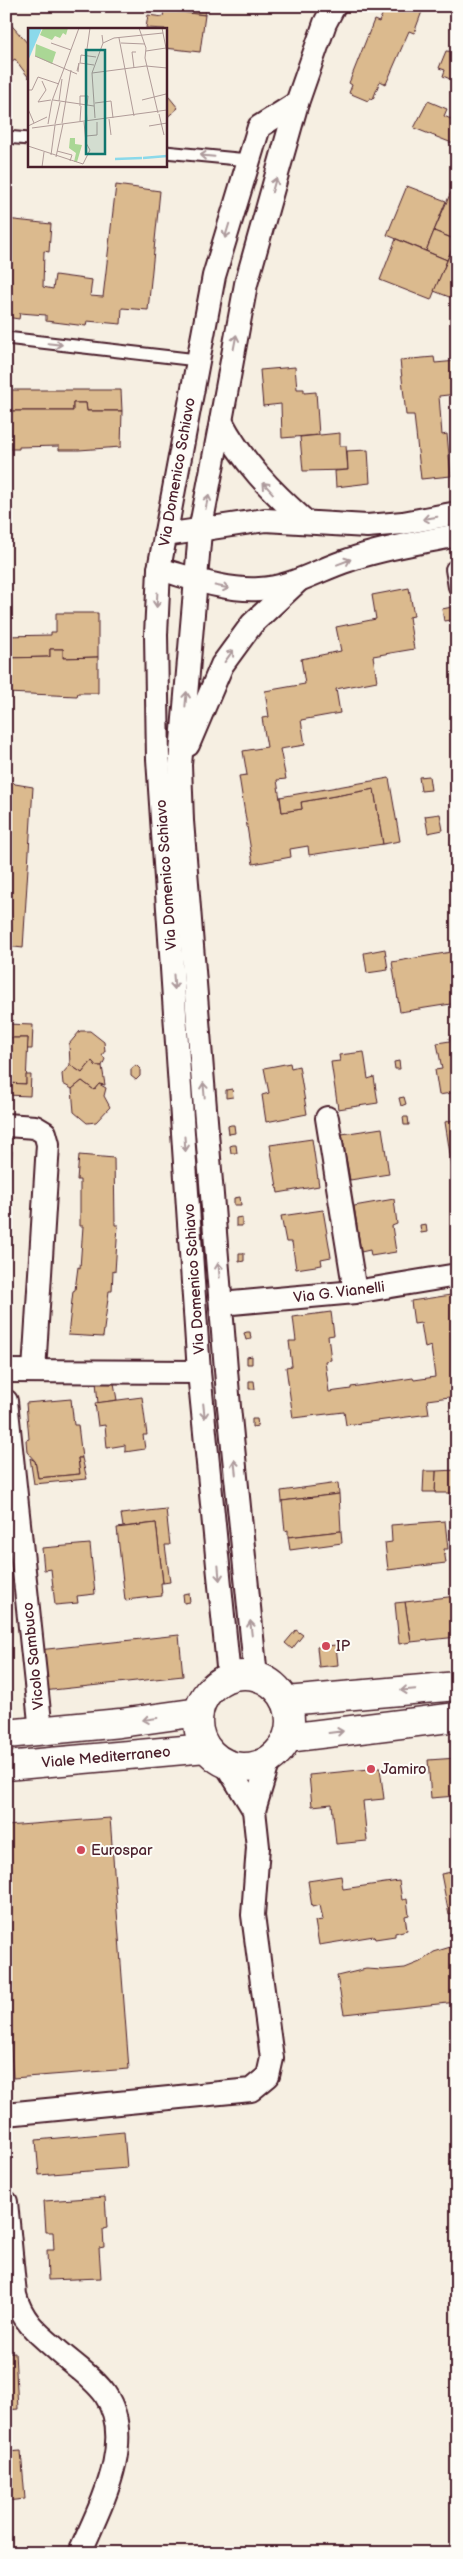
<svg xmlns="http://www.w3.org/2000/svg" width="463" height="2559" font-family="'Balsamiq Sans',sans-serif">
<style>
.building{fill:#dbba8e;stroke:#4a1f2b}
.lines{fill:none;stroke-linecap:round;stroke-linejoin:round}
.service-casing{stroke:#4a1f2b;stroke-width:15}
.pedestrian-casing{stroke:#4a1f2b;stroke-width:20}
.minor-casing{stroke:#4a1f2b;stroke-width:26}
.tertiary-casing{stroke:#4a1f2b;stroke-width:31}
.service{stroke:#fdfcf7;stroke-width:11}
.pedestrian{stroke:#fdfcf7;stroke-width:16}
.minor{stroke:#fdfcf7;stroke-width:22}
.tertiary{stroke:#fdfcf7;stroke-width:28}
.oneway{stroke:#ac999b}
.poi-dot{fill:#d1495b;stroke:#fdfcf7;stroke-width:2}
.labels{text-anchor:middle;stroke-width:4;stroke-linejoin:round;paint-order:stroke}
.street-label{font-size:15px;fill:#4a1f2b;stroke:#fdfcf7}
.poi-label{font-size:15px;fill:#4a1f2b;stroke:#fdfcf7;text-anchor:start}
.inset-river{fill:none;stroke:#8bd9ea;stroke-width:2.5}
.inset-road{fill:none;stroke:#b19c99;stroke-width:1}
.view{fill:#0f766e;fill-opacity:0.15;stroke:#0f766e;stroke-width:2.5}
.inset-edge{fill:none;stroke:#4a1f2b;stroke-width:2.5}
</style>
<rect width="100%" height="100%" fill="#f6efe2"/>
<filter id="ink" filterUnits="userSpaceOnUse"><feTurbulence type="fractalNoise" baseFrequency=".02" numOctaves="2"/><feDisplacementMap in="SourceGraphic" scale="10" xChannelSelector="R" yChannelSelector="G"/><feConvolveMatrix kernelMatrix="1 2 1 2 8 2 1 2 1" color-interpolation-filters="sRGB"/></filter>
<g filter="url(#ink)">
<!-- building -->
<g class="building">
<path d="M69 6H94V11L76 9Z"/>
<path d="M164 6H206L205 15 164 10Z"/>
<path d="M267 6H291V9Z"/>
<path d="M386 6H424L414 33 409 31 386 84 380 81 373 99 370 98 368 101 349 93 352 85 349 83 374 20 379 22Z"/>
<path d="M164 10 205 15 200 52 165 48V29L146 28 148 15 163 17Z"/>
<path d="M6 19 29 45V78L15 59 6 65Z"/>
<path d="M446 51 457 52V82L443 76 445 70 439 68Z"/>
<path d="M165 92 178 108 165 119Z"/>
<path d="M428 101 447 109 444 116 451 119 454 112 457 113V145L414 128Z"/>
<path d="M116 185 160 191 148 310 122 308 121 324 87 321 86 326 46 321V315L20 313 19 319 6 317V219L51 224 49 252 44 251 43 287 53 289 55 275 92 280 90 296 103 297Z"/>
<path d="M407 186 446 201 426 251 387 235Z"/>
<path d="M451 192 457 194V240L434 231Z"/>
<path d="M434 231 456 240 447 260 426 251Z"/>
<path d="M396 239 447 260 431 300 380 280Z"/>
<path d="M456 240H457V300L434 291Z"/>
<path d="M434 357 435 363 457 361V394L439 396 442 435 447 434 451 476 421 479 414 415H406L400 360Z"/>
<path d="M295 367 297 389H304V393L316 392 319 435 282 438 281 404 263 406 260 370Z"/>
<path d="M6 390H121L122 411H87L86 403H73V411H6Z"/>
<path d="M73 403H86L87 411H122L121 447 79 450H59V446L19 447V449H6V411H73Z"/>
<path d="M340 433V446H346L348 470 303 471 300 437Z"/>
<path d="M368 450 370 483 336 487 335 471 348 470 347 451Z"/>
<path d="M409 588 414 616 409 617 414 649 373 656 377 681 336 689 340 713 301 720 305 745 280 749 286 779 277 780 282 812 302 809 301 802 374 789 383 844 309 855 308 846 290 849 291 857 253 864 239 776 247 775 243 751 267 747 262 718 269 717 265 691 305 684 301 659 341 651 336 627 376 619 372 595Z"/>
<path d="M457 606V619L444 621 442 609Z"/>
<path d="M56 613H98V657L63 658V649H50V657L6 658V636L51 635V632H56Z"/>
<path d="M50 649H63V658L98 657V693H78L77 696 6 693V658L50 657Z"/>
<path d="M6 775 15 784 33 787 23 948 6 946Z"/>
<path d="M429 776 431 790 421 791 419 777Z"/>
<path d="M389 778 400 841 383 844 374 789 301 802 302 809 282 812 280 797Z"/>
<path d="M440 814 443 830 428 833 425 816Z"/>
<path d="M385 949 388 970 367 973 364 953Z"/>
<path d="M457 951V1003L400 1012 392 962Z"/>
<path d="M6 1024 33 1025 32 1049H27L28 1038H6Z"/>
<path d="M80 1031H90L104 1042 105 1051 102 1055 105 1059 102 1066H96L92 1061 82 1073 70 1065 69 1044Z"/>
<path d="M457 1036V1092L439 1095 435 1070 442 1069 437 1043 450 1041 449 1038Z"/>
<path d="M6 1038H28L26 1084 6 1083Z"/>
<path d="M364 1052 368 1079 374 1077 378 1103 338 1109 331 1062 340 1061 339 1055Z"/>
<path d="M92 1061 96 1066H102L105 1085 99 1084 94 1090 82 1081 72 1089 63 1084 62 1074 70 1065 82 1073Z"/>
<path d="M399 1061 400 1069H395L394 1062Z"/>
<path d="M290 1063 291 1068 299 1066 307 1114 266 1122 262 1095 269 1093 264 1068Z"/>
<path d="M136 1065 140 1069V1076L136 1080 131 1076V1069Z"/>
<path d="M26 1075H31L30 1096 6 1095V1083L26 1084Z"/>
<path d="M82 1081 94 1090 99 1084 106 1088 104 1096 110 1107 96 1122 87 1123 74 1112 72 1089Z"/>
<path d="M232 1089 233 1097 226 1098V1090Z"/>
<path d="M404 1097 406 1104 401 1106 399 1098Z"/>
<path d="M403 1117H408L409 1125H404Z"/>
<path d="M457 1119V1165L452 1166 445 1122Z"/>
<path d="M231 1125H234L235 1133 229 1134 228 1126Z"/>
<path d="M382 1128 389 1174 350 1180 342 1134Z"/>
<path d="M312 1139 319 1186 278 1193 270 1145Z"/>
<path d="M233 1145H236L237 1153H231L230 1146Z"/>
<path d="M6 1151H12L9 1192 7 1191 6 1198Z"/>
<path d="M79 1155 114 1158 115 1225H118L115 1272 113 1271 112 1291H109L103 1337 68 1335 73 1291 75 1290 78 1267 80 1268 83 1226H80V1180H77Z"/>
<path d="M240 1197 241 1205H234V1198Z"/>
<path d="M394 1199 397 1224 392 1226 396 1252 371 1256 370 1250 361 1252 354 1206Z"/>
<path d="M323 1210 331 1257 321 1259 322 1265 296 1269 292 1242H286L281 1216Z"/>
<path d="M242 1217V1226H236V1218Z"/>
<path d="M426 1224 427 1232 421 1233 420 1225Z"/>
<path d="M239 1253H244V1261L239 1262Z"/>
<path d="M451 1295 455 1319H457V1396L427 1400 429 1414 362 1423 346 1425 344 1412 293 1418 286 1367 292 1366 289 1341H296L293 1317 331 1312 334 1335 328 1336 331 1360 325 1361 329 1392 351 1389V1387L413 1378 414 1380 435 1377 431 1346 425 1348 421 1323 414 1324 411 1301Z"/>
<path d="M247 1332H250L251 1339 246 1340 244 1333Z"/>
<path d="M252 1356V1364H247V1357Z"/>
<path d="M249 1381H254L255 1389H249Z"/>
<path d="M96 1382 114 1383 117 1400 98 1403Z"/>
<path d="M142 1397 147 1435H143L145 1449 125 1452V1445L107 1448 105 1425 98 1426 95 1403Z"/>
<path d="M71 1399 74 1425H78L82 1458H78L80 1474 38 1478 35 1461 27 1452 26 1440 29 1439 26 1403Z"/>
<path d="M252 1419H257L258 1426 252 1427Z"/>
<path d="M30 1458 35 1461 38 1478 80 1474 78 1458H82L87 1479 34 1484Z"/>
<path d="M457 1470V1493H435L436 1471Z"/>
<path d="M424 1471H436L435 1492H423Z"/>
<path d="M338 1483 339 1494 282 1501 281 1491Z"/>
<path d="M339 1494 341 1531 288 1537V1530L285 1531 282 1501Z"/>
<path d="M166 1509 170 1545H165L170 1582 163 1583 156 1523 123 1527 121 1514Z"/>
<path d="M445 1521 448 1549H444L446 1563 388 1570 385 1543 392 1542 391 1525Z"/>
<path d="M156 1523 163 1583H161L162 1596 125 1600 117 1528Z"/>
<path d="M341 1531 342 1543 290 1550 288 1537Z"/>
<path d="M90 1544 95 1594 77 1596 78 1603 55 1605 51 1569 44 1570 42 1548Z"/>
<path d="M189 1593 190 1602 184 1603 183 1594Z"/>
<path d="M457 1596V1637L411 1642 405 1602Z"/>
<path d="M405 1602 411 1642 399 1644 395 1603Z"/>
<path d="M6 1605 10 1644H6Z"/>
<path d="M296 1630 303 1635 292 1649 285 1643Z"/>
<path d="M179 1635 183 1676 43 1691 38 1650Z"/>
<path d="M336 1645 338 1665 319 1667 317 1647Z"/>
<path d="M457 1758V1807L456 1796 431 1798 428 1760Z"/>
<path d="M380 1768 384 1799 363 1801 367 1841 336 1844 332 1804 312 1806 309 1775Z"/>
<path d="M110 1818 129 2069 13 2078 6 1983V1826Z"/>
<path d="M457 1871V1913L449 1915 441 1874Z"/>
<path d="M341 1876 343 1889 399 1881 402 1900 407 1899 409 1915 405 1916 407 1930 395 1933V1936L375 1939 374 1936 319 1945 315 1921 323 1920 320 1905 312 1907 308 1881Z"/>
<path d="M457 1945V2002L344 2014 337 1976 366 1969 383 1970 405 1968 420 1962 434 1952Z"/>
<path d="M124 2132 127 2168 39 2175 36 2140Z"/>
<path d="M105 2197 107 2228 103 2229 104 2247 99 2248 101 2278 48 2280 47 2250H54L53 2232H46L44 2201Z"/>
<path d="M15 2352 18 2409 6 2410V2353Z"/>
<path d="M21 2451 25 2499 6 2501V2452Z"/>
</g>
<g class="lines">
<defs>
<g id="service">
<path d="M6 137 29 139"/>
<path d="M165 152 248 160"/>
<path d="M6 338 197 360"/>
</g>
<path id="pedestrian" d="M454 569 457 587"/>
<g id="minor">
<path d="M221 421C242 461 271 491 305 521"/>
<path d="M165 535 265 520 367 526 403 523 457 513"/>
<path d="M159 569C192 578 224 591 259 589 291 588 320 569 349 560 386 547 420 543 457 535"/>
<path d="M188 745 222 665 252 624 298 581"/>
<path d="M327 1118 355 1292"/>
<path d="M6 1125 35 1127 45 1133 48 1144 34 1371"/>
<path d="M221 1304 355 1292 457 1275"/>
<path d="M6 1371 199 1372"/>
<path d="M6 1401 41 1731"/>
<path d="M229 1677 199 1372 158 759 156 635 159 569 214 276 259 127 297 103"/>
<path d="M256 1677 229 1407 182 821 180 765 196 579 200 531 221 421 246 284 297 103 325 23 334 6"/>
<path d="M254 1810 269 1760"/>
<path d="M6 2114 251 2090 268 2076 272 2058 253 1915 258 1847 254 1810 225 1763"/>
<path d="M6 2202 15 2295C21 2319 36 2332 55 2348 71 2363 92 2376 105 2394 137 2441 99 2508 80 2553"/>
</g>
<g id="tertiary">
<circle cx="244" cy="1721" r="46"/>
<path d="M286 1701 457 1686"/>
<path d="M6 1734 120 1723 199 1712"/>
<path d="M287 1738 457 1717"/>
<path d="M6 1766 206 1748"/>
</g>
</defs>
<!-- service casing -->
<use href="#service" class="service-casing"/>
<!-- pedestrian casing -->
<use href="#pedestrian" class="pedestrian-casing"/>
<!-- minor casing -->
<use href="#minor" class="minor-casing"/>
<!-- tertiary casing -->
<use href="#tertiary" class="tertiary-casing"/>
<!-- service -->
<use href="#service" class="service"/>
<!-- pedestrian -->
<use href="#pedestrian" class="pedestrian"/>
<!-- minor -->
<use href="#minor" class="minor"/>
<!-- tertiary -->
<use href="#tertiary" class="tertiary"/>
</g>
<!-- one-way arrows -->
<defs><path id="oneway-shaft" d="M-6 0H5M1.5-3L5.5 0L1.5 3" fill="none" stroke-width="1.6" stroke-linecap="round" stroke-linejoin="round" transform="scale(1.25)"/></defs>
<g class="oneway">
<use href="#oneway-shaft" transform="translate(207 156) rotate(-175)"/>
<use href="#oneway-shaft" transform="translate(274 185) rotate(-74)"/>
<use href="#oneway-shaft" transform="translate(227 231) rotate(107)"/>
<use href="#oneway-shaft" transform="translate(235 342) rotate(-79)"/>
<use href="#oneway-shaft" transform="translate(55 344) rotate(6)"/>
<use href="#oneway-shaft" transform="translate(268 488) rotate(-132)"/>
<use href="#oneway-shaft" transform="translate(207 502) rotate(-78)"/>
<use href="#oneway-shaft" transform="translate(430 518) rotate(170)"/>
<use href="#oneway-shaft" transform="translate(344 562) rotate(-21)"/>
<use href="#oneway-shaft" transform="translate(222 587) rotate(11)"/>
<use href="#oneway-shaft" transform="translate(157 600) rotate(93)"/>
<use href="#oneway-shaft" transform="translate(229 656) rotate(-54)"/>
<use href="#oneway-shaft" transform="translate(186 699) rotate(-85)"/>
<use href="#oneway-shaft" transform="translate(174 982) rotate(86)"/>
<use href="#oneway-shaft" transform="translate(204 1090) rotate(-95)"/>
<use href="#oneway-shaft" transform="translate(185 1144) rotate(86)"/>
<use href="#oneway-shaft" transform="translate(219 1270) rotate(-95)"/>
<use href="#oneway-shaft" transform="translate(204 1411) rotate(84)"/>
<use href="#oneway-shaft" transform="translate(235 1467) rotate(-96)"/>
<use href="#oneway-shaft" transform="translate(219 1573) rotate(85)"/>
<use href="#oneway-shaft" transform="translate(251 1628) rotate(-96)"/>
<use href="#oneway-shaft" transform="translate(408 1690) rotate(175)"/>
<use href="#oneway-shaft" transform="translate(150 1719) rotate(172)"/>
<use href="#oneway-shaft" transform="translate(336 1732) rotate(-7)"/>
</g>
</g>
<!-- markers -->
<g class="poi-dot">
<circle cx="326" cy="1646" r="5"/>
<circle cx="371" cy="1769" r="5"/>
<circle cx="81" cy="1850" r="5"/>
</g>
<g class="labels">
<!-- street labels -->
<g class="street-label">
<text transform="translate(177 472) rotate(-80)" y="5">Via Domenico Schiavo</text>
<text transform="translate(166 875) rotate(-94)" y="5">Via Domenico Schiavo</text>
<text transform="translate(194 1279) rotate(-94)" y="5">Via Domenico Schiavo</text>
<text transform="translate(339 1292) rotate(-7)" y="5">Via G. Vianelli</text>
<text transform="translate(33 1656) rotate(-96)" y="5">Vicolo Sambuco</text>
<text transform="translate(106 1757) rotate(-5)" y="5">Viale Mediterraneo</text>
</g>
<!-- poi labels -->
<g class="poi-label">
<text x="336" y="1651">IP</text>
<text x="381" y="1774">Jamiro</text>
<text x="91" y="1855">Eurospar</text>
</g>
</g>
<!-- overview -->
<g transform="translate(28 28)">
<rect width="139" height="139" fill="#f6efe2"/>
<path d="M15 0H40L38 7 35 5 32 10 27 8 24 12 12 7ZM8 16 28 24 24 36 7 28ZM42 110H47V116L54 117 49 134H46L48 125 41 120Z" fill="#aad795"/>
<path d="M0 0H14L0 33Z" fill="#8bd9ea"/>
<path class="inset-river" d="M115 130 139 128M87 131 114 130"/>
<path class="inset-road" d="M111 0 118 20 117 30 130 85M134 0 139 25M74 7 75 15 86 10 135 5M91 10 106 88M23 15 43 22M93 15 117 16M59 21 62 0M118 23 138 20M7 28 49 46M66 37 52 35 53 27 68 29M106 40 104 24H108M49 43 51 35 50 44M64 45 118 38 139 40M14 53 18 62 10 74 23 72M0 62H4L10 49 31 56M25 72 66 78M114 72 138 66M24 73 51 0M31 73 34 51M67 75 83 73 85 90M52 78V68H60L59 78M58 78 59 93M0 81 6 95M131 86 136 107M67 90 64 45 75 15M81 91 83 107M52 93 53 78M34 95 43 42M20 96 24 73M27 96 32 74M0 98 19 89M121 98 139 95M4 100 139 82M58 108 69 107V94M0 118 55 136 62 122 58 115 56 94M29 123 44 127 42 133M23 127 27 97M28 129 35 96M14 139 16 124"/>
<path class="view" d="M58 22H77V126H58Z"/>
<rect width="139" height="139" class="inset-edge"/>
</g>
<!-- margin -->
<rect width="463" height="2559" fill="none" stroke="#fdfcf7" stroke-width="25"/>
<rect x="12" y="12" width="438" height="2534" fill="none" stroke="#4a1f2b" stroke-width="2" filter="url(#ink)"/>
</svg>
